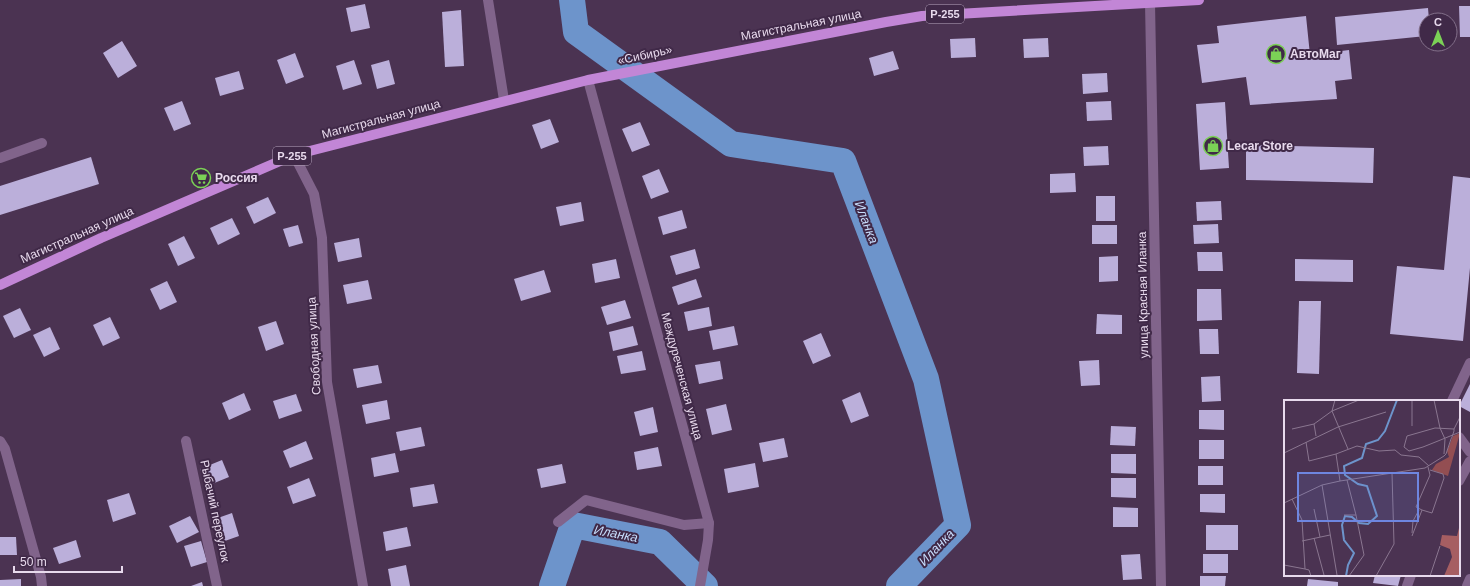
<svg xmlns="http://www.w3.org/2000/svg" width="1470" height="586" font-family="Helvetica,sans-serif">
<style>
.lines{fill:none;stroke-linecap:round;stroke-linejoin:round}
.river{stroke:#6d94cb;stroke-width:26}
.building{fill:#bbafda}
.minor{stroke:#81648b;stroke-width:10}
.major{stroke:#c286d6;stroke-width:10}
.labels{text-anchor:middle;stroke-width:4;stroke-linejoin:round;paint-order:stroke}
.shield{fill:#402948;stroke:#b6a5bc;stroke-width:1}
.shield-label{font-size:11px;font-weight:bold;fill:#e8daed}
.street-label{font-size:12px;fill:#e8daed;stroke:#402948}
.poi-label{font-size:12px;font-weight:bold;fill:#e8daed;stroke:#402948;text-anchor:start}
.water-label{font-size:13px;font-style:italic;fill:#c7ddfc;stroke:#402948}
.inset-river{fill:none;stroke:#6d94cb;stroke-width:2}
.inset-road{fill:none;stroke:#8a7690;stroke-width:1}
.view{fill:#6e86e0;fill-opacity:0.15;stroke:#6e86e0;stroke-width:2}
.inset-edge{fill:none;stroke:#e8daed;stroke-width:2}
</style>
<rect width="100%" height="100%" fill="#4b3352"/>
<g class="lines">
<!-- river -->
<g class="river">
<path d="M572 0 576 32 731 144 843 161 926 379 958 525 899 586"/>
<path d="M552 586 573 525 660 542 705 586"/>
</g>
</g>
<!-- building -->
<g class="building">
<path d="M365 4 370 28 351 32 346 8Z"/>
<path d="M1459 6H1470V37H1460Z"/>
<path d="M1428 8 1429 20H1426V36L1337 45 1335 17Z"/>
<path d="M461 10 464 66 445 67 442 12Z"/>
<path d="M1306 16 1310 55 1349 50 1352 79 1335 81 1337 99 1250 105 1246 77 1202 83 1197 45 1219 43 1217 26Z"/>
<path d="M975 38 976 57 951 58 950 39Z"/>
<path d="M1048 38 1049 57 1024 58 1023 39Z"/>
<path d="M122 41 137 66 118 78 103 53Z"/>
<path d="M893 51 899 69 874 76 869 58Z"/>
<path d="M295 53 304 77 286 84 277 60Z"/>
<path d="M354 60 362 84 343 90 336 66Z"/>
<path d="M389 60 395 84 377 89 371 65Z"/>
<path d="M239 71 244 89 220 96 215 78Z"/>
<path d="M1107 73 1108 92 1083 94 1082 74Z"/>
<path d="M182 101 191 124 174 131 164 108Z"/>
<path d="M1111 101 1112 120 1087 121 1086 102Z"/>
<path d="M1225 102 1229 168 1200 170 1196 104Z"/>
<path d="M550 119 559 142 541 149 532 125Z"/>
<path d="M640 122 650 145 632 152 622 129Z"/>
<path d="M1246 145 1374 148 1373 183 1246 180Z"/>
<path d="M1108 146 1109 165 1084 166 1083 147Z"/>
<path d="M91 157 99 184 0 215V186Z"/>
<path d="M659 169 669 192 651 199 642 176Z"/>
<path d="M1075 173 1076 192 1050 193V174Z"/>
<path d="M1453 176 1470 178V268L1463 341 1390 334 1397 266 1444 270Z"/>
<rect x="1096" y="196" width="19" height="25"/>
<path d="M268 197 276 213 254 224 246 207Z"/>
<path d="M1221 201 1222 220 1197 221 1196 202Z"/>
<path d="M581 202 584 221 560 226 556 207Z"/>
<path d="M682 210 687 228 663 235 658 217Z"/>
<path d="M232 218 240 234 218 245 210 228Z"/>
<path d="M1218 224 1219 243 1194 244 1193 225Z"/>
<path d="M298 225 303 243 289 247 283 229Z"/>
<rect x="1092" y="225" width="25" height="19"/>
<path d="M184 236 195 258 178 266 168 244Z"/>
<path d="M359 238 362 257 338 262 334 243Z"/>
<path d="M695 249 700 268 676 275 670 256Z"/>
<path d="M1197 252H1222L1223 271H1198Z"/>
<path d="M1118 256V281L1099 282V257Z"/>
<path d="M616 259 620 278 595 283 592 264Z"/>
<path d="M1295 259 1353 260V282L1295 281Z"/>
<path d="M544 270 551 292 521 301 514 279Z"/>
<path d="M696 279 702 297 678 305 672 287Z"/>
<path d="M368 280 372 299 347 304 343 285Z"/>
<path d="M167 281 177 302 160 310 150 289Z"/>
<path d="M1197 289H1221L1222 320 1197 321Z"/>
<path d="M625 300 631 318 607 325 601 307Z"/>
<path d="M1299 301H1321L1319 374 1297 373Z"/>
<path d="M709 307 712 326 688 331 684 312Z"/>
<path d="M20 308 31 330 14 338 3 316Z"/>
<path d="M1097 314 1122 315V334H1096Z"/>
<path d="M110 317 120 338 103 346 93 325Z"/>
<path d="M276 321 284 344 266 351 258 327Z"/>
<path d="M633 326 638 345 613 351 609 332Z"/>
<path d="M734 326 738 345 713 350 709 331Z"/>
<path d="M50 327 60 349 44 357 33 335Z"/>
<path d="M1199 329H1218L1219 354H1200Z"/>
<path d="M821 333 831 356 813 364 803 341Z"/>
<path d="M642 351 646 370 621 374 617 356Z"/>
<path d="M1099 360 1100 385 1081 386 1079 361Z"/>
<path d="M720 361 723 379 699 384 695 365Z"/>
<path d="M378 365 382 383 357 388 353 369Z"/>
<path d="M1220 376 1221 401 1202 402 1201 377Z"/>
<path d="M1470 384V412L1459 406Z"/>
<path d="M860 392 869 416 851 423 842 400Z"/>
<path d="M244 393 251 410 229 420 222 403Z"/>
<path d="M296 394 302 411 279 419 273 401Z"/>
<path d="M387 400 390 419 366 424 362 405Z"/>
<path d="M726 404 732 430 712 435 706 409Z"/>
<path d="M653 407 658 432 640 436 634 412Z"/>
<path d="M1199 410H1224V430L1199 429Z"/>
<path d="M1111 426 1136 427 1135 446 1110 445Z"/>
<path d="M421 427 425 446 400 451 396 432Z"/>
<path d="M784 438 788 457 763 462 759 443Z"/>
<rect x="1199" y="440" width="25" height="19"/>
<path d="M306 441 313 459 290 468 283 451Z"/>
<path d="M658 447 662 466 637 470 634 452Z"/>
<path d="M395 453 399 472 374 477 371 458Z"/>
<path d="M1111 454H1136V474L1111 473Z"/>
<path d="M222 460 229 477 207 486 200 469Z"/>
<path d="M755 463 759 487 728 493 724 469Z"/>
<path d="M562 464 566 483 541 488 537 469Z"/>
<rect x="1198" y="466" width="25" height="19"/>
<path d="M309 478 316 496 293 504 287 487Z"/>
<path d="M1111 478H1136V498L1111 497Z"/>
<path d="M434 484 438 503 413 507 410 488Z"/>
<path d="M129 493 136 514 113 522 107 500Z"/>
<path d="M1200 494H1225V513L1200 512Z"/>
<path d="M1113 507 1138 508V527H1113Z"/>
<path d="M232 513 239 536 222 542 215 519Z"/>
<path d="M190 516 199 532 177 543 169 526Z"/>
<rect x="1206" y="525" width="32" height="25"/>
<path d="M407 527 411 546 386 551 383 532Z"/>
<path d="M0 537H16L17 555H0Z"/>
<path d="M76 540 81 557 59 564 53 548Z"/>
<path d="M201 541 207 562 191 567 184 546Z"/>
<path d="M1140 554 1142 579 1123 580 1121 555Z"/>
<rect x="1203" y="554" width="25" height="19"/>
<path d="M406 565 410 586H391L388 569Z"/>
<path d="M1375 575H1401L1398 586 1373 583Z"/>
<path d="M1200 576H1226L1225 586H1200Z"/>
<path d="M21 579V586H0V580Z"/>
<path d="M1308 579 1338 582V586H1307Z"/>
<path d="M202 582 203 586H191Z"/>
</g>
<g class="lines">
<!-- minor -->
<g class="minor">
<path d="M488 0 504 100"/>
<path d="M1150 3 1161 586"/>
<path d="M294 155 314 194 322 238 327 382 363 586"/>
<path d="M0 158 42 143"/>
<path d="M1452 401 1470 363"/>
<path d="M1459 437 1470 452"/>
<path d="M0 441 5 449 41 577 42 586"/>
<path d="M186 441 217 586"/>
<path d="M1459 481 1470 461"/>
<path d="M558 522 586 500 684 525 709 523 588 80"/>
<path d="M700 586 708 540 709 523"/>
<path d="M1407 586 1411 575"/>
<path d="M1467 586 1470 579"/>
</g>
<!-- major -->
<path class="major" d="M0 285 101 238 294 155 588 80 886 22 922 16 1199 0"/>
</g>
<!-- icons -->
<defs>
<symbol id="shop-ring" viewBox="-11 -11 22 22"><circle r="9.5" fill="#402948" stroke="#7bd156" stroke-width="1.5"/><path d="M-5-2.5h2.3a2.7 3.5 0 0 1 5.4 0H5L5.5 6h-11ZM-1.5-2.5h3a1.5 2.3 0 0 0-3 0Z" fill="#7bd156"/></symbol>
<symbol id="supermarket-ring" viewBox="-11 -11 22 22"><circle r="9.5" fill="#402948" stroke="#7bd156" stroke-width="1.5"/><path d="M-6-5.5h2.5l.6 2H6L4.5 2H-2.5L-4.4-4H-6ZM-1.5 3.2a1.3 1.3 0 1 0 .1 0ZM3 3.2a1.3 1.3 0 1 0 .1 0Z" fill="#7bd156"/></symbol>
</defs>
<g fill-rule="evenodd">
<use href="#shop-ring" x="1265" y="43" width="22" height="22"/>
<use href="#shop-ring" x="1202" y="135" width="22" height="22"/>
<use href="#supermarket-ring" x="190" y="167" width="22" height="22"/>
</g>
<g class="labels">
<!-- shield labels -->
<g class="shield">
<rect x="926" y="5" width="38" height="18" rx="3"/>
<rect x="273" y="147" width="38" height="18" rx="3"/>
</g>
<g class="shield-label">
<text x="945" y="18">Р-255</text>
<text x="292" y="160">Р-255</text>
</g>
<!-- street labels -->
<g class="street-label">
<text transform="translate(801 25) rotate(-11)" y="4">Магистральная улица</text>
<text transform="translate(645 55) rotate(-12)" y="4">«Сибирь»</text>
<text transform="translate(381 119) rotate(-15)" y="4">Магистральная улица</text>
<text transform="translate(77 235) rotate(-24)" y="4">Магистральная улица</text>
<text transform="translate(1143 295) rotate(-91)" y="4">улица Красная Иланка</text>
<text transform="translate(314 346) rotate(-93)" y="4">Свободная улица</text>
<text transform="translate(682 376) rotate(75)" y="4">Междуреченская улица</text>
<text transform="translate(215 511) rotate(78)" y="4">Рыбачий переулок</text>
</g>
<!-- poi labels -->
<g class="poi-label">
<text x="1290" y="58">АвтоМаг</text>
<text x="1227" y="150">Lecar Store</text>
<text x="215" y="182">Россия</text>
</g>
<!-- water labels -->
<g class="water-label">
<text transform="translate(867 222) rotate(69)" y="5">Иланка</text>
<text transform="translate(616 533) rotate(11)" y="5">Иланка</text>
<text transform="translate(936 547) rotate(-46)" y="5">Иланка</text>
</g>
</g>
<!-- overview -->
<g transform="translate(1284 400)">
<rect width="176" height="176" fill="#4b3352"/>
<path d="M176 33 164 76 148 70 152 64 165 57 163 51 169 36Z" fill="#934e52"/>
<path d="M175 128 176 176H160L168 157 166 149 156 145 158 135 173 136Z" fill="#a65e62"/>
<path class="inset-river" d="M62 176 64 165 70 153 60 140 58 125 61 116 68 117 75 123 84 124 93 116 83 86 74 84 61 75 60 66 78 58 82 44 94 40 101 31 113 0"/>
<path class="inset-road" d="M51 0 48 11 64 49M150 0 156 28M30 24 32 36M128 26V0M156 28 161 39 160 54M8 29 30 24 48 11 75 0M170 29 176 17M22 42 25 61 52 54M0 53 54 27 102 12M56 81 52 54 73 46 95 51 111 50 117 55 135 57 145 66M38 85 53 175M8 99 18 120 21 169M0 103 38 85 56 81 141 68 160 56 162 54 167 39 168 37 170 31V29L151 28 123 36 120 47 125 51 139 47 154 41 176 32M30 109 36 137M138 110 148 113 160 78 159 74 146 70M60 115H72L63 80M128 133 129 121 135 110M128 136 138 110 132 107 146 75 144 67M30 138 40 175M18 141 46 135M0 165 21 169 25 170 27 176M65 176 80 155 72 115M92 176 110 144 108 73M146 176 156 146"/>
<path class="view" d="M14 73H134V121H14Z"/>
<rect width="176" height="176" class="inset-edge"/>
</g>
<!-- north arrow -->
<g transform="translate(1438 32)"><circle r="19" fill="#402948" stroke="#83708a"/>
<path d="M0-3L7 15L0 10L-7 15Z" fill="#7bd156"/>
<text y="-6" font-size="11" font-weight="bold" text-anchor="middle" fill="#e8daed">С</text>
</g>
<!-- scale -->
<path d="M14 566v6h108v-6" fill="none" stroke="#e8daed" stroke-width="2"/>
<text x="20" y="566" font-size="12" fill="#e8daed" stroke="#402948" stroke-width="3" paint-order="stroke">50 m</text>
</svg>
